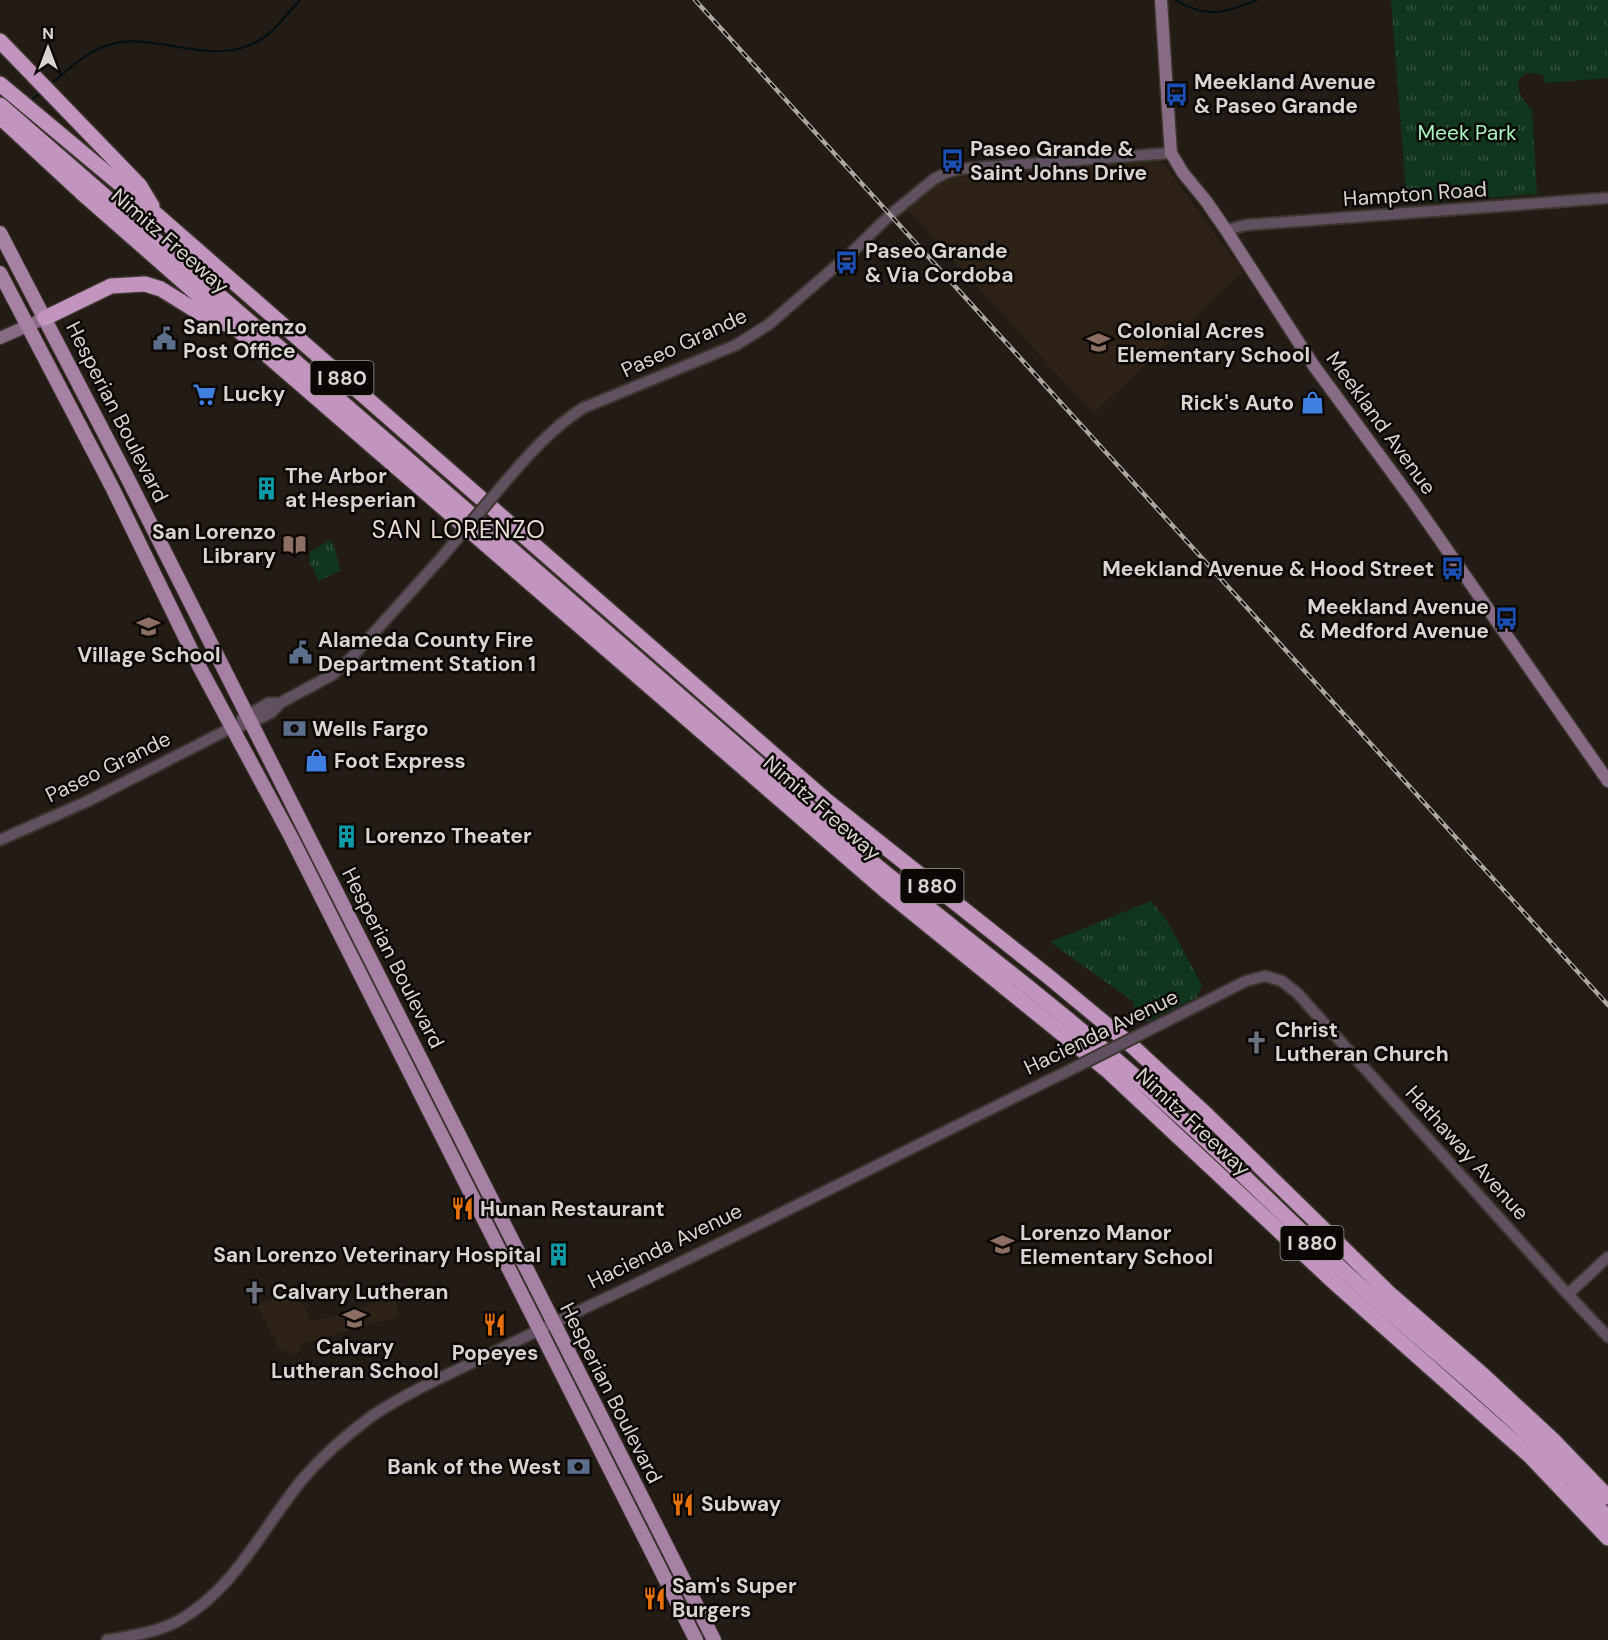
<svg xmlns="http://www.w3.org/2000/svg" width="1608" height="1640" font-family="'DM Sans',sans-serif">
<style>
.built{fill:#2e2217}
.park{fill:url(#park-tufts)}
.pitch{fill:#10361d}
.lines{fill:none;stroke-linecap:round;stroke-linejoin:round}
.stream{stroke:#000f16;stroke-width:2}
.tertiary-casing{stroke:#3c362f;stroke-width:14}
.secondary-casing{stroke:#3c362f;stroke-width:15}
.primary-casing{stroke:#3c362f;stroke-width:16}
.motorway-casing{stroke:#3c362f;stroke-width:18}
.tertiary{stroke:#615060;stroke-width:10}
.secondary{stroke:#886c86;stroke-width:12}
.primary{stroke:#a681a4;stroke-width:14}
.motorway{stroke:#c195be;stroke-width:15}
.rail-casing{stroke:#ada7a2;stroke-width:4.5}
.rail{stroke:#0a0705;stroke-width:2;stroke-dasharray:7;stroke-linecap:butt}
.tertiary-bridge-casing{stroke:#3c362f;stroke-width:14;stroke-linecap:butt}
.tertiary-bridge{stroke:#615060;stroke-width:10}
.labels{text-anchor:middle;stroke-width:5;stroke-linejoin:round;paint-order:stroke}
.shield{fill:#0a0705;stroke:#9b9692;stroke-width:1.5}
.shield-label{font-size:20px;font-weight:bold;fill:#d9d4cf}
.poi-label{font-size:21px;font-weight:bold;fill:#d9d4cf;stroke:#0a0705;text-anchor:start}
.park-label{font-size:21px;fill:#a8f4bd;stroke:#0a0705}
.street-label{font-size:21px;fill:#d9d4cf;stroke:#0a0705}
.quarter-label{font-size:24px;letter-spacing:1.5px;fill:#e8ded5;stroke:#0a0705}
</style>
<defs>
<pattern id="park-tufts" width="24" height="20" patternUnits="userSpaceOnUse" patternTransform="scale(1.5)"><rect width="24" height="20" fill="#10361d"/><path d="M3 7l-1-3M5 7V3M7 7l1-3M15 17l-1-3M17 17v-4M19 17l1-3" fill="none" stroke="#32523d"/></pattern>
</defs>
<rect width="100%" height="100%" fill="#231c15"/>
<!-- built -->
<g class="built">
<path d="M1158 161 1164 164 1243 272 1093 414 908 210 936 184 958 177Z"/>
<path d="M293 1283 312 1322 395 1297 400 1316 302 1344 297 1355 279 1349 257 1306 278 1296 277 1290Z"/>
</g>
<!-- park -->
<g class="park">
<path d="M1391 0H1608V78L1546 83 1542 74 1525 73 1519 79C1517 94 1522 99 1532 110L1537 194 1407 204Z"/>
<path d="M328 541H332L341 570 319 581 312 566 310 565V552Z"/>
<path d="M1151 901 1167 921 1202 985 1197 997 1147 1022 1135 1013 1134 1002 1050 942Z"/>
</g>
<!-- pitch -->
<path class="pitch" d="M1130 917 1145 932 1132 945 1117 930Z"/>
<g class="lines">
<!-- stream -->
<g class="stream">
<path d="M1175 0C1206 19 1225 13 1257 0"/>
<path d="M51 84C70 68 88 50 112 44 130 39 149 42 167 45 204 52 242 59 272 31 282 21 291 10 300 0"/>
<path d="M30 101 42 92"/>
</g>
<defs>
<g id="tertiary">
<path d="M1226 230 1246 225 1608 198"/>
<path d="M506 481C530 453 552 428 583 408L736 345 768 325 851 253 890 215 934 179 946 173 959 169 1171 153"/>
<path d="M242 719 268 703H280"/>
<path d="M0 840 88 801 233 727 251 723 272 712 280 703 332 675 352 657 442 557"/>
<path d="M1157 1026 1246 981 1265 976 1282 981 1298 994 1562 1288 1608 1337"/>
<path d="M1568 1294 1608 1257"/>
<path d="M107 1640C131 1636 155 1633 178 1621 234 1590 262 1529 301 1481 322 1456 346 1435 372 1416 405 1394 442 1377 478 1360 532 1333 587 1307 642 1281 784 1213 924 1141 1066 1072"/>
</g>
<g id="secondary">
<path d="M1161 0 1170 140 1171 153 1183 173 1206 201 1226 230 1314 366 1413 501 1608 781"/>
<path d="M0 338 45 318"/>
</g>
<g id="primary">
<path d="M0 233 128 479 714 1640"/>
<path d="M0 273 112 487 200 668 291 837 696 1640"/>
</g>
<g id="motorway">
<path d="M0 41 140 186 152 206"/>
<path d="M0 84 157 215 827 801 1049 977 1131 1045 1207 1115 1390 1294 1483 1375 1553 1440 1608 1497"/>
<path d="M0 105 856 849C959 934 1066 1013 1165 1103 1231 1161 1292 1225 1357 1283 1442 1360 1535 1431 1608 1519"/>
<path d="M0 117 81 192 237 329 887 892 1108 1071 1337 1285 1531 1457 1608 1538"/>
<path d="M45 318 111 286 145 284 161 289 198 312 226 324"/>
</g>
</defs>
<!-- tertiary casing -->
<use href="#tertiary" class="tertiary-casing"/>
<!-- secondary casing -->
<use href="#secondary" class="secondary-casing"/>
<!-- primary casing -->
<use href="#primary" class="primary-casing"/>
<!-- motorway casing -->
<use href="#motorway" class="motorway-casing"/>
<!-- tertiary -->
<use href="#tertiary" class="tertiary"/>
<!-- secondary -->
<use href="#secondary" class="secondary"/>
<!-- primary -->
<use href="#primary" class="primary"/>
<!-- motorway -->
<use href="#motorway" class="motorway"/>
<defs>
<path id="rail" d="M695 0 1608 1005"/>
</defs>
<!-- rail casing -->
<use href="#rail" class="rail-casing"/>
<!-- rail -->
<use href="#rail" class="rail"/>
<defs>
<g id="tertiary-bridge">
<path d="M442 557 506 481"/>
<path d="M1066 1072 1157 1026"/>
</g>
</defs>
<!-- tertiary-bridge casing -->
<use href="#tertiary-bridge" class="tertiary-bridge-casing"/>
<!-- tertiary-bridge -->
<use href="#tertiary-bridge" class="tertiary-bridge"/>
</g>
<!-- icons -->
<defs>
<symbol id="bus-bare" viewBox="-9 -9 18 18"><path d="M-5-6H5V4H4V6H2V4H-2V6H-4V4H-5ZM-3.5-4V0h7V-4ZM-3.5 1.2v1.5H-2V1.2ZM2 1.2v1.5H3.5V1.2Z" fill="#1a4fb4" stroke="#0a0705" stroke-width="2.5" paint-order="stroke"/></symbol>
<symbol id="civic-bare" viewBox="-9 -9 18 18"><path d="M-.6-6.5H3V-4.5H.6V-3L4-1V1h2V6H-6V1h2V-1L-.6-3ZM-1.2 2.5V6h2.4V2.5Z" fill="#5c6f8a" stroke="#0a0705" stroke-width="2.5" paint-order="stroke"/></symbol>
<symbol id="school-bare" viewBox="-9 -9 18 18"><path d="M0-5L7-2L0 1L-7-2ZM-4 1L0 2.5L4 1V4Q0 6-4 4Z" fill="#8d6e63" stroke="#0a0705" stroke-width="2.5" paint-order="stroke"/></symbol>
<symbol id="supermarket-bare" viewBox="-9 -9 18 18"><path d="M-6-5.5h2.5l.6 2H6L4.5 2H-2.5L-4.4-4H-6ZM-1.5 3.2a1.3 1.3 0 1 0 .1 0ZM3 3.2a1.3 1.3 0 1 0 .1 0Z" fill="#3f7fe0" stroke="#0a0705" stroke-width="2.5" paint-order="stroke"/></symbol>
<symbol id="shop-bare" viewBox="-9 -9 18 18"><path d="M-5-2.5h2.3a2.7 3.5 0 0 1 5.4 0H5L5.5 6h-11ZM-1.5-2.5h3a1.5 2.3 0 0 0-3 0Z" fill="#3f7fe0" stroke="#0a0705" stroke-width="2.5" paint-order="stroke"/></symbol>
<symbol id="building-bare" viewBox="-9 -9 18 18"><path d="M-4-6H4V6H1V3H-1V6H-4ZM-2.5-4.3h1.7v1.8h-1.7ZM.8-4.3h1.7v1.8H.8ZM-2.5-1h1.7V.8h-1.7ZM.8-1h1.7V.8H.8Z" fill="#0f9aa8" stroke="#0a0705" stroke-width="2.5" paint-order="stroke"/></symbol>
<symbol id="library-bare" viewBox="-9 -9 18 18"><path d="M-6-4Q-3-5.5-.7-3.5V5Q-3 3-6 4ZM6-4Q3-5.5 .7-3.5V5Q3 3 6 4Z" fill="#8d6e63" stroke="#0a0705" stroke-width="2.5" paint-order="stroke"/></symbol>
<symbol id="bank-bare" viewBox="-9 -9 18 18"><path d="M-6-4H6V4H-6ZM0-2.3a2.3 2.3 0 1 0 0 4.6a2.3 2.3 0 1 0 0-4.6Z" fill="#5c6f8a" stroke="#0a0705" stroke-width="2.5" paint-order="stroke"/></symbol>
<symbol id="church-bare" viewBox="-9 -9 18 18"><path d="M-1.2-6h2.4v3.5h3.3v2.4h-3.3V6h-2.4V-.1h-3.3v-2.4h3.3Z" fill="#6b7280" stroke="#0a0705" stroke-width="2.5" paint-order="stroke"/></symbol>
<symbol id="restaurant-bare" viewBox="-9 -9 18 18"><path d="M-5-6h1v4h1v-4h1v4h1v-4h1v5L-1.5 .5V6h-2V.5L-5-1ZM5-6V6H3V1.5H1.5Q1.5-4 5-6Z" fill="#e8710a" stroke="#0a0705" stroke-width="2.5" paint-order="stroke"/></symbol>
</defs>
<g fill-rule="evenodd">
<use href="#bus-bare" x="1160" y="78" width="33" height="33"/>
<use href="#bus-bare" x="936" y="144" width="33" height="33"/>
<use href="#bus-bare" x="830" y="246" width="33" height="33"/>
<use href="#civic-bare" x="148" y="322" width="33" height="33"/>
<use href="#school-bare" x="1082" y="326" width="33" height="33"/>
<use href="#supermarket-bare" x="188" y="378" width="33" height="33"/>
<use href="#shop-bare" x="1296" y="386" width="33" height="33"/>
<use href="#building-bare" x="250" y="472" width="33" height="33"/>
<use href="#library-bare" x="278" y="528" width="33" height="33"/>
<use href="#bus-bare" x="1436" y="552" width="33" height="33"/>
<use href="#bus-bare" x="1490" y="602" width="33" height="33"/>
<use href="#school-bare" x="132" y="610" width="33" height="33"/>
<use href="#civic-bare" x="284" y="636" width="33" height="33"/>
<use href="#bank-bare" x="278" y="712" width="33" height="33"/>
<use href="#shop-bare" x="300" y="744" width="33" height="33"/>
<use href="#building-bare" x="330" y="820" width="33" height="33"/>
<use href="#church-bare" x="1240" y="1026" width="33" height="33"/>
<use href="#restaurant-bare" x="446" y="1192" width="33" height="33"/>
<use href="#school-bare" x="986" y="1228" width="33" height="33"/>
<use href="#building-bare" x="542" y="1238" width="33" height="33"/>
<use href="#church-bare" x="238" y="1276" width="33" height="33"/>
<use href="#school-bare" x="338" y="1302" width="33" height="33"/>
<use href="#restaurant-bare" x="478" y="1308" width="33" height="33"/>
<use href="#bank-bare" x="562" y="1450" width="33" height="33"/>
<use href="#restaurant-bare" x="666" y="1488" width="33" height="33"/>
<use href="#restaurant-bare" x="638" y="1582" width="33" height="33"/>
</g>
<g class="labels">
<!-- shield labels -->
<g class="shield">
<rect x="310.5" y="361" width="63" height="34" rx="4.5"/>
<rect x="900.5" y="869" width="63" height="34" rx="4.5"/>
<rect x="1280.5" y="1226" width="63" height="34" rx="4.5"/>
</g>
<g class="shield-label">
<text x="342" y="385">I 880</text>
<text x="932" y="893">I 880</text>
<text x="1312" y="1250">I 880</text>
</g>
<!-- poi labels -->
<g class="poi-label">
<text x="1194" y="89">Meekland Avenue<tspan x="1194" dy="24">&amp; Paseo Grande</tspan></text>
<text x="970" y="156">Paseo Grande &amp;<tspan x="970" dy="24">Saint Johns Drive</tspan></text>
<text x="865" y="258">Paseo Grande<tspan x="865" dy="24">&amp; Via Cordoba</tspan></text>
<text x="183" y="334">San Lorenzo<tspan x="183" dy="24">Post Office</tspan></text>
<text x="1117" y="338">Colonial Acres<tspan x="1117" dy="24">Elementary School</tspan></text>
<text x="223" y="401">Lucky</text>
<text x="1294" y="410" text-anchor="end">Rick's Auto</text>
<text x="285" y="483">The Arbor<tspan x="285" dy="24">at Hesperian</tspan></text>
<text x="276" y="539" text-anchor="end">San Lorenzo<tspan x="276" dy="24">Library</tspan></text>
<text x="1434" y="576" text-anchor="end">Meekland Avenue &amp; Hood Street</text>
<text x="1489" y="614" text-anchor="end">Meekland Avenue<tspan x="1489" dy="24">&amp; Medford Avenue</tspan></text>
<text x="318" y="647">Alameda County Fire<tspan x="318" dy="24">Department Station 1</tspan></text>
<text x="149" y="662" text-anchor="middle">Village School</text>
<text x="312" y="736">Wells Fargo</text>
<text x="334" y="768">Foot Express</text>
<text x="365" y="843">Lorenzo Theater</text>
<text x="1275" y="1037">Christ<tspan x="1275" dy="24">Lutheran Church</tspan></text>
<text x="480" y="1216">Hunan Restaurant</text>
<text x="1020" y="1240">Lorenzo Manor<tspan x="1020" dy="24">Elementary School</tspan></text>
<text x="541" y="1262" text-anchor="end">San Lorenzo Veterinary Hospital</text>
<text x="272" y="1299">Calvary Lutheran</text>
<text x="355" y="1354" text-anchor="middle">Calvary<tspan x="355" dy="24">Lutheran School</tspan></text>
<text x="495" y="1360" text-anchor="middle">Popeyes</text>
<text x="561" y="1474" text-anchor="end">Bank of the West</text>
<text x="701" y="1511">Subway</text>
<text x="672" y="1593">Sam's Super<tspan x="672" dy="24">Burgers</tspan></text>
</g>
<!-- park labels -->
<g class="park-label">
<text x="1467" y="140">Meek Park</text>
</g>
<!-- street labels -->
<g class="street-label">
<text transform="translate(1415 194) rotate(-4)" y="7">Hampton Road</text>
<text transform="translate(170 241) rotate(41)" y="7">Nimitz Freeway</text>
<text transform="translate(684 343) rotate(-25)" y="7">Paseo Grande</text>
<text transform="translate(117 412) rotate(63)" y="7">Hesperian Boulevard</text>
<text transform="translate(1381 423) rotate(54)" y="7">Meekland Avenue</text>
<text transform="translate(108 767) rotate(-26)" y="7">Paseo Grande</text>
<text transform="translate(822 808) rotate(41)" y="7">Nimitz Freeway</text>
<text transform="translate(393 958) rotate(63)" y="7">Hesperian Boulevard</text>
<text transform="translate(1101 1032) rotate(-26)" y="7">Hacienda Avenue</text>
<text transform="translate(1193 1122) rotate(43)" y="7">Nimitz Freeway</text>
<text transform="translate(1467 1153) rotate(48)" y="7">Hathaway Avenue</text>
<text transform="translate(665 1246) rotate(-26)" y="7">Hacienda Avenue</text>
<text transform="translate(611 1393) rotate(63)" y="7">Hesperian Boulevard</text>
</g>
<!-- quarter labels -->
<g class="quarter-label">
<text x="459" y="538">SAN LORENZO</text>
</g>
</g>
<!-- north arrow -->
<g transform="translate(48 48)" stroke="#0a0705" stroke-width="4.5" paint-order="stroke">
<path d="M0-4.5L10 22L0 15L-10 22Z" fill="#d9d4cf"/>
<text y="-9" font-size="16" font-weight="bold" text-anchor="middle" fill="#d9d4cf">N</text>
</g>
</svg>
